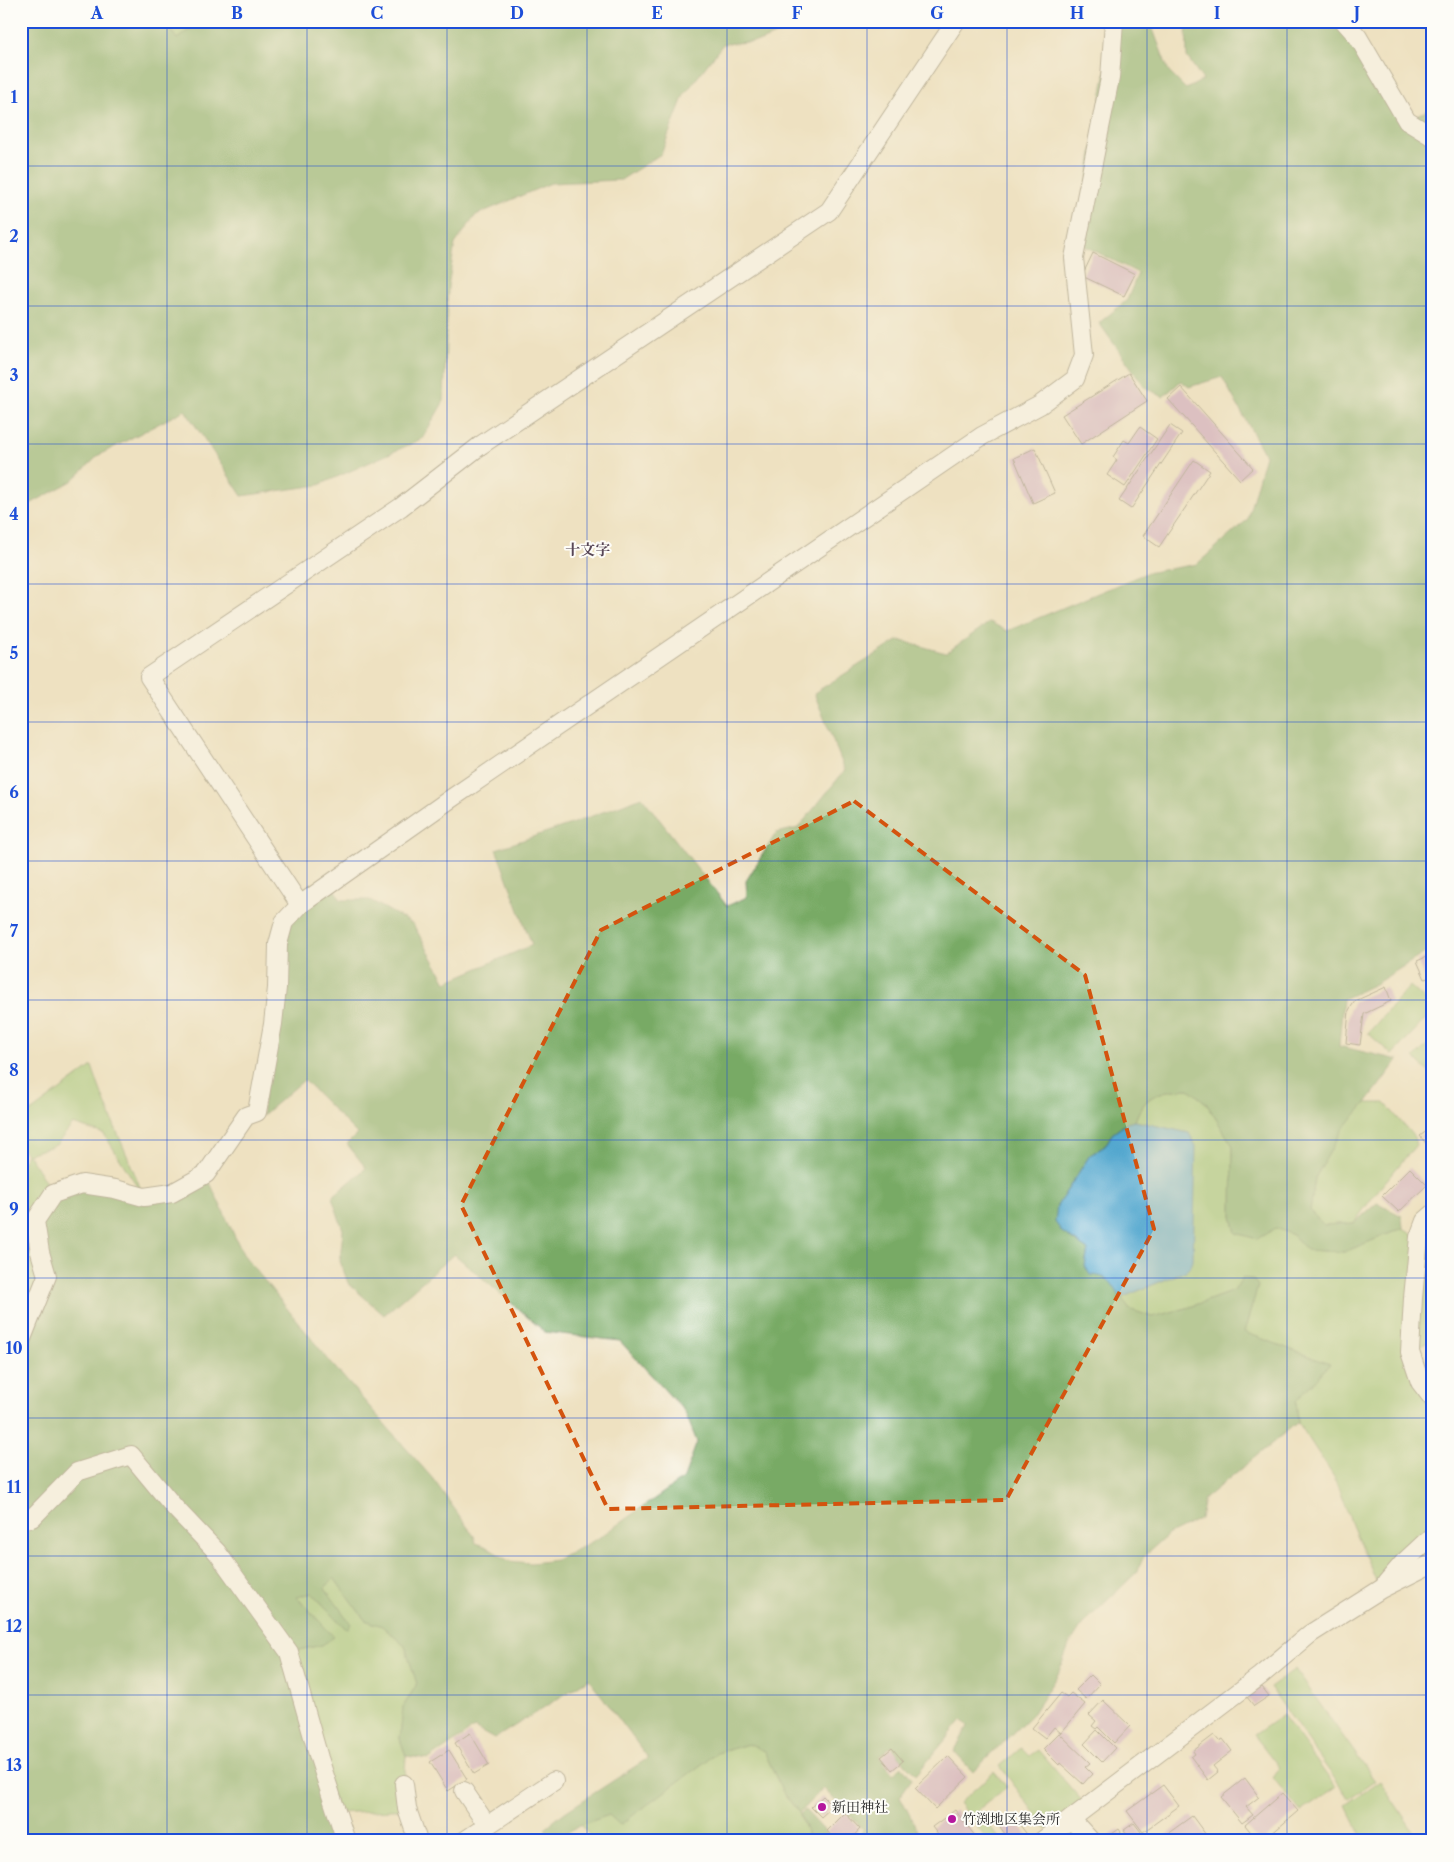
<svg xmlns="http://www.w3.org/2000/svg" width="1454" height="1862" font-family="'Libre Caslon Text','Noto Serif JP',serif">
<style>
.green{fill:#96c473;stroke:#597048}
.forest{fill:#78aa65;stroke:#4a6340}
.water{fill:#53a7cf;stroke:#386276}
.building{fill:#c698c1}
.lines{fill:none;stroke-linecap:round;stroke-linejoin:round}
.street-casing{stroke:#857e6e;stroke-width:20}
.street{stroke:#fff;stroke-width:18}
.marked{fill:none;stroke:#d4530e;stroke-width:4;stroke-dasharray:10 6;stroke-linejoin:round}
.grid{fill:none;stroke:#1d4ed8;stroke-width:1;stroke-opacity:0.55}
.poi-dot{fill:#b5179e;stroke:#fdfcf7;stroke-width:2}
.labels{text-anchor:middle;stroke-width:4;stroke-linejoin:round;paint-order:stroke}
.poi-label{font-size:14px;fill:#1c1c1c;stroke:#fdfcf7;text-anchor:start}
.neighbourhood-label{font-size:15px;font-weight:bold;fill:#584756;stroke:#fdfcf7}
.neatline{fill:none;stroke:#1d4ed8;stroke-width:2}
.grid-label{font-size:16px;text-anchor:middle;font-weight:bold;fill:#1d4ed8}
</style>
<rect width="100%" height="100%" fill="#fdfcf7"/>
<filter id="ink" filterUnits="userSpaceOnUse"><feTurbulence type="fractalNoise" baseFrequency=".02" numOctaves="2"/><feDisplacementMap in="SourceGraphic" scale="10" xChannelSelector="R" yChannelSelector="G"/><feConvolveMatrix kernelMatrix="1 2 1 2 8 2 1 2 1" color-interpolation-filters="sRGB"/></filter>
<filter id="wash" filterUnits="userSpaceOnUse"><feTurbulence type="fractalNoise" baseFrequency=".0096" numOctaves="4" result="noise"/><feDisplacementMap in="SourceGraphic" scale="20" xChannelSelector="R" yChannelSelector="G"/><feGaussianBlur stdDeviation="1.12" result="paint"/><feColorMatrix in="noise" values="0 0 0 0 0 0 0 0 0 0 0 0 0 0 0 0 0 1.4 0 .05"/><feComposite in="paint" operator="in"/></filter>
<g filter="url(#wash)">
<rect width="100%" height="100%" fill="#eee1c1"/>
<!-- green -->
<g class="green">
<path d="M164 21H201L177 39Z"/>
<path d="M1410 986 1433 1007V1011L1392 1055 1368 1033Z"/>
<path d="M1433 1039V1076L1414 1058Z"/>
<path d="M92 1066C106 1110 127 1153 144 1197L104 1134 73 1124 56 1145 28 1154 53 1194 47 1276 21 1318V1164L27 1154 21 1148V1114L32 1111Z"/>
<path d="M1189 1089 1206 1103 1233 1146 1232 1216 1236 1233 1257 1239 1276 1227 1293 1235 1307 1250 1344 1252 1403 1228 1419 1237 1433 1214V1339L1410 1352 1433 1399V1556L1377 1583 1352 1525 1334 1477 1298 1422 1296 1401 1329 1364 1244 1332 1258 1286 1234 1291 1187 1308 1152 1317 1129 1309 1121 1298 1186 1271 1189 1133 1135 1121C1144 1094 1162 1090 1189 1089Z"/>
<path d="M1366 1103H1385L1414 1137 1416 1145 1375 1194 1354 1223 1324 1225 1310 1211 1315 1178 1342 1130Z"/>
<path d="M334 1578 365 1620 382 1626 405 1646 417 1684 403 1707 400 1739 406 1756 404 1787 407 1809 337 1813 289 1652 322 1645 296 1597 312 1593 347 1630 325 1588Z"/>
<path d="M1295 1669 1375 1781 1349 1799 1270 1687Z"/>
<path d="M1283 1715 1336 1788 1301 1812 1273 1778 1280 1768 1254 1735Z"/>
<path d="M748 1744 764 1751 783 1792 799 1813 809 1841H595L580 1825 609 1815 620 1824 717 1753Z"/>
<path d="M1021 1748 1029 1756 1038 1750 1083 1802 1047 1830 1000 1766Z"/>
<path d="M994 1772 1007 1787 978 1810 999 1838 995 1841H988L959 1803Z"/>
<path d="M1380 1781 1418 1838 1433 1830V1841H1364L1346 1805Z"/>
</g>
<!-- forest -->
<g class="forest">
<path d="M21 21H164L177 39 201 21H808L761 41 723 44 684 95 661 154 621 180 551 183 476 215 455 244 448 287 444 401 422 439 319 485 242 496 185 410 99 455 72 481 21 509Z"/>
<path d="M1114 21H1150L1169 72 1186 89 1203 80 1187 57 1186 21H1344L1407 121 1433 107V948L1375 984 1343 999 1339 1046 1398 1060 1366 1103 1342 1130 1315 1178 1310 1211 1324 1225 1354 1223 1377 1203 1402 1216 1403 1228 1344 1252 1307 1250 1293 1235 1276 1228 1257 1239 1236 1233 1232 1216 1233 1146 1206 1103 1189 1089C1162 1090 1144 1094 1135 1121L1127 1123 1112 1134 1105 1146 1090 1155 1057 1206 1071 1239 1088 1250 1085 1266 1109 1278 1129 1309 1152 1317 1187 1308 1234 1291 1242 1278 1253 1279 1258 1286 1244 1332 1330 1364 1296 1401 1298 1422 1204 1499 1200 1519 1169 1534 1144 1556 1137 1572 1082 1625 1069 1645 1058 1674 1033 1713 973 1772 954 1752 968 1726 962 1720 916 1775 906 1765 892 1746 879 1756 893 1774 902 1766 912 1779 900 1796 920 1835 909 1838 910 1841H854L864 1830 823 1788 799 1813 783 1792 764 1751 748 1744 717 1753 620 1825 609 1815 580 1825 553 1841 545 1828 565 1812 648 1758 589 1679 494 1739 474 1728 429 1759 406 1756 400 1739 403 1707 417 1684 405 1646 382 1626 365 1620 334 1578 325 1588 351 1624 347 1630 312 1593 297 1597 334 1637 322 1645 289 1652 346 1841H21V1318L47 1276 35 1221 53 1194 82 1184 144 1197 206 1174 243 1254 332 1364 433 1479 474 1536 476 1543 485 1546 509 1561 531 1563 556 1560 597 1539 684 1478 697 1442 685 1412 620 1341 545 1332 454 1254 384 1315 348 1283 340 1261 343 1230 332 1197 366 1168 347 1144 357 1134 304 1080 262 1116 284 922 331 884 341 900H370L413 924 446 982 532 945 496 849 571 824 642 797 727 906 747 897 746 881 776 833 798 828 845 770 814 693 899 640 946 653 990 622 1007 631 1146 573 1197 564 1247 520 1265 455 1222 377 1189 387 1181 381 1163 397 1145 387 1099 323 1127 300 1138 273 1077 242Z"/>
<path d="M805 1810 834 1841H810L800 1814Z"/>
</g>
<!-- water -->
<path class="water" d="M1135 1121 1189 1133 1196 1146 1193 1261 1191 1266 1186 1271 1121 1298C1111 1282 1110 1276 1090 1275L1085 1266 1088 1250 1062 1232 1055 1222 1057 1206 1090 1155 1105 1146 1112 1134 1127 1123Z"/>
<g id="blocks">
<!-- building -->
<g class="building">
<path d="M1093 253 1135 274 1124 296 1082 276Z"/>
<path d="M1129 373 1147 401 1081 444 1062 415Z"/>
<path d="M1181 387 1253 468 1240 480 1168 399Z"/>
<path d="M1170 425 1182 433 1131 509 1119 501Z"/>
<path d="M1140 427 1157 439 1125 487 1107 475 1117 460 1113 457 1124 440 1129 443Z"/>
<path d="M1035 448 1055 493 1033 503 1014 458Z"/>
<path d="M1194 460 1210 471 1159 547 1143 536Z"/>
<path d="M1433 954V976L1425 979 1417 961Z"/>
<path d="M1386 987 1391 1001 1364 1014 1360 1045 1346 1043 1349 1010 1355 1001Z"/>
<path d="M1432 1127 1433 1128V1152L1420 1136Z"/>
<path d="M1410 1168 1427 1185 1399 1212 1382 1196Z"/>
<path d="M1091 1675 1100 1684 1086 1699 1076 1690Z"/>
<path d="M1262 1687 1269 1696 1254 1706 1247 1697Z"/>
<path d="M1061 1693 1067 1697 1071 1693 1085 1704 1061 1733 1054 1727 1045 1738 1032 1728Z"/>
<path d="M1103 1700 1130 1726 1114 1743 1098 1727 1096 1729 1092 1726 1096 1721 1089 1715Z"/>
<path d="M1097 1730 1115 1748 1102 1762 1084 1744Z"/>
<path d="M470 1733 489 1765 474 1774 455 1743Z"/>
<path d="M1059 1733 1090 1763 1085 1767 1092 1774 1083 1784 1060 1763 1059 1765 1043 1749Z"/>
<path d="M1214 1735 1219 1741 1223 1739 1232 1751 1213 1766 1218 1772 1208 1780 1191 1757 1195 1754 1193 1751Z"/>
<path d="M892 1748 903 1761 892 1770 881 1757Z"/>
<path d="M449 1750 467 1779 448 1791 430 1762Z"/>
<path d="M948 1756 968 1777 935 1809 915 1788Z"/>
<path d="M1245 1778 1259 1797 1246 1807 1253 1815 1242 1823 1221 1797Z"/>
<path d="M1163 1785 1179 1806 1143 1832 1127 1811Z"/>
<path d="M1282 1793 1298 1811 1263 1841H1258L1245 1825Z"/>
<path d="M823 1796 833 1806 821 1817 811 1807Z"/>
<path d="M955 1810 979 1841H943L932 1827Z"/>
<path d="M845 1813 860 1829 849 1841H836L827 1831Z"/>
<path d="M1013 1816 1029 1837 1024 1841H1010L1000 1827Z"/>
<path d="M1192 1816 1209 1839 1207 1841H1166L1163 1837Z"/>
<path d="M1134 1823 1148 1841H1132L1124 1830Z"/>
<path d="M1119 1829 1127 1841H1102Z"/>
</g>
</g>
</g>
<g filter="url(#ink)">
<use href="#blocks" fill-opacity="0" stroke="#857e6e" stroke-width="1"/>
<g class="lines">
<defs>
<g id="street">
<path d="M1344 21 1358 37 1407 121 1433 137"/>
<path d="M300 905 149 677 401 507 481 445 829 211 956 21"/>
<path d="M1433 1214 1425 1221 1419 1237 1413 1298 1410 1352 1420 1382 1433 1399"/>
<path d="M21 1341 47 1276 40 1252 35 1221 53 1194 82 1184 115 1189 144 1197 172 1193 206 1174 246 1116 257 1112 273 1024 277 988 278 944 284 922 300 905 449 800 982 436 1040 405 1075 379 1084 355 1074 258 1110 78 1114 21"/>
<path d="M21 1519 32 1518 77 1472 131 1455 175 1508 217 1552 289 1652 319 1758 346 1841"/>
<path d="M1386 1583 1404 1562 1433 1535"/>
<path d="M404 1784 407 1809 418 1841"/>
<path d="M464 1791 487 1825"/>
<path d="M1071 1819 1091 1841"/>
<path d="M464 1841 554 1781"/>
<path d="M1042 1841 1260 1676 1310 1634 1381 1589 1433 1563"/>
</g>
</defs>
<!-- street casing -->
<use href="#street" class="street-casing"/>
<!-- street -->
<use href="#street" class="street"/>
</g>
</g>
<!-- marked area -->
<path d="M0 0H1454V1862H0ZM854 801 1085 975 1154 1229 1006 1500 608 1509 461 1205 601 930Z" fill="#eee1c1" fill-opacity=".55" fill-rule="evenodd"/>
<path class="marked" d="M854 801 1085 975 1154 1229 1006 1500 608 1509 461 1205 601 930Z"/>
<!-- grid -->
<path class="grid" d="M167 21V1841M307 21V1841M447 21V1841M587 21V1841M727 21V1841M867 21V1841M1007 21V1841M1147 21V1841M1287 21V1841M21 166H1433M21 306H1433M21 444H1433M21 584H1433M21 722H1433M21 861H1433M21 1000H1433M21 1140H1433M21 1278H1433M21 1418H1433M21 1556H1433M21 1695H1433"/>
<!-- markers -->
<g class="poi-dot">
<circle cx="822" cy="1807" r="5"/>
<circle cx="952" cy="1819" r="5"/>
</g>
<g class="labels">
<!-- poi labels -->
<g class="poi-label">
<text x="832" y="1812">新田神社</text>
<text x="962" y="1824">竹渕地区集会所</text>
</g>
<!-- neighbourhood labels -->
<g class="neighbourhood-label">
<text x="588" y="555">十文字</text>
</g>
</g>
<!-- margin -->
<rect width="1454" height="1862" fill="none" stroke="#fdfcf7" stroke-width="55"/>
<rect x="28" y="28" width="1398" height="1806" class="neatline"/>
<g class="grid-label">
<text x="97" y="19">A</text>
<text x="237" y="19">B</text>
<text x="377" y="19">C</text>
<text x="517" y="19">D</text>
<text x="657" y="19">E</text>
<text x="797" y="19">F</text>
<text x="937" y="19">G</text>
<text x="1077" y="19">H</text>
<text x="1217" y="19">I</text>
<text x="1357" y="19">J</text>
<text x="14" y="103">1</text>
<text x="14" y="242">2</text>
<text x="14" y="381">3</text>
<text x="14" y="520">4</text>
<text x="14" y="659">5</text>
<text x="14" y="798">6</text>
<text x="14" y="937">7</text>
<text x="14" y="1076">8</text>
<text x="14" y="1215">9</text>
<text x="14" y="1354">10</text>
<text x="14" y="1493">11</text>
<text x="14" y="1632">12</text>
<text x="14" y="1771">13</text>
</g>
</svg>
